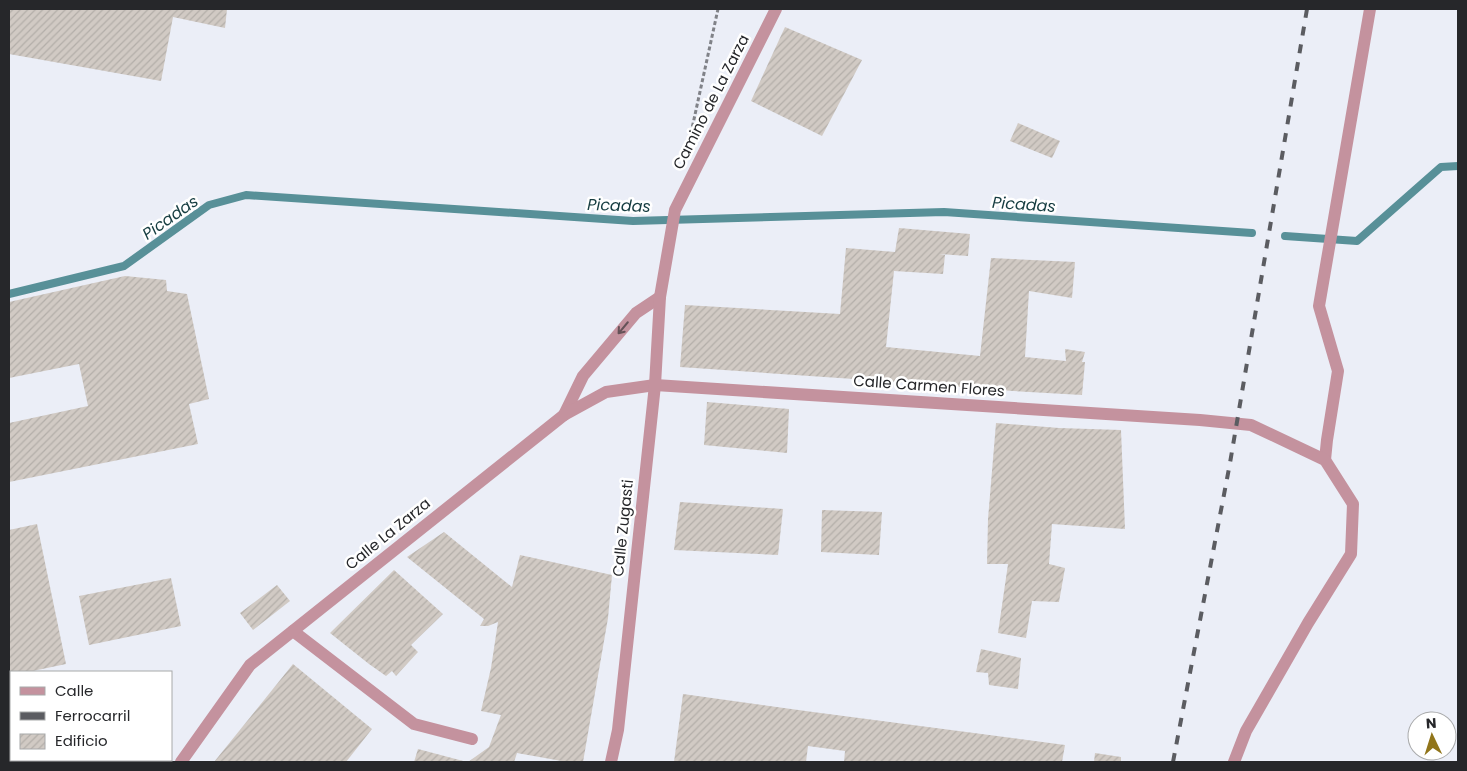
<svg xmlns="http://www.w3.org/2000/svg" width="1467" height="771" font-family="Poppins,sans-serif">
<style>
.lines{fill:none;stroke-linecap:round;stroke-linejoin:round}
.stream{stroke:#589098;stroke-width:8}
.building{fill:url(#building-hatch)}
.path{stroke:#808288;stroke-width:3;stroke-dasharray:4 2.5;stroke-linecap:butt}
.lane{stroke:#c4929e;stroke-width:12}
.street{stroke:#c4929e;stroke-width:12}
.rail{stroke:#5b5c61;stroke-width:4;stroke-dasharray:9 9;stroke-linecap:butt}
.oneway{stroke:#655258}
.labels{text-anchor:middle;stroke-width:5;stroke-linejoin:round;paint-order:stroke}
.street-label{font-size:15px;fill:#26272a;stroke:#fff}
.water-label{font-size:16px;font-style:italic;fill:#163d41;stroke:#fff}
</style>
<defs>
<pattern id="building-hatch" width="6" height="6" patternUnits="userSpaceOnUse" patternTransform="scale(1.25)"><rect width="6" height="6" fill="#d1cac4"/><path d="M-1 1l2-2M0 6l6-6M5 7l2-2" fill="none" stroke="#b3aea9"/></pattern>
</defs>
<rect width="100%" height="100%" fill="#ebeef7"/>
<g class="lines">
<!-- stream -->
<g class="stream">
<path d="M1285 236 1357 241 1441 167 1458 166"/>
<path d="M9 294 124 266 209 205 246 195 633 221 944 212 1252 233"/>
</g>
</g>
<!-- building -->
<g class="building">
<path d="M9 9H227L225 28 173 17 161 81 9 54Z"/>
<path d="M785 27 862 60 822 136 751 101Z"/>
<path d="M1018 123 1060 141 1052 158 1010 141Z"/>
<path d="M899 228 970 234 968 256 939 254 945 255 943 274 894 271 886 347 980 356 991 258 1075 262 1072 298 1029 291 1025 357 1066 361 1065 349 1085 352 1082 362H1085L1082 395 979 389 942 385 680 367 685 305 840 314 846 248 895 252Z"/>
<path d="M125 276 166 280 167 291 187 294 209 399 189 404 198 444 9 482V423L88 406 79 364 9 378V302Z"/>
<path d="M707 402 789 409 787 453 704 445Z"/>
<path d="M996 423 1059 428 1121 430 1125 529 1052 524 1049 564 1065 568 1059 602 1032 601 1026 638 998 633 1008 564H987L988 519Z"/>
<path d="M680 502 783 509 778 555 674 550Z"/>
<path d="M822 510 882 512 879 555 821 552Z"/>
<path d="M37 524 66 664 28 672H11V676H9V530Z"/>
<path d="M444 532 512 587 520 555 612 575 608 618 583 762H567L517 753 514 762H468L489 747 501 715 481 711 491 668 498 622 488 626H480L484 619 407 557Z"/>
<path d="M394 570 443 614 411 645 418 652 396 676 392 671 386 676 369 664 330 633Z"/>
<path d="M171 578 181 626 89 645 79 596Z"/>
<path d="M277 585 290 601 253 630 240 613Z"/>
<path d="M981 649 1021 658 1018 689 989 685 988 673 976 672Z"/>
<path d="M293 664 372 729 346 762H214Z"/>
<path d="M683 694 813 712 1065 745 1062 762H844L845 751 808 746 806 762H674Z"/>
<path d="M418 749 467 762H414Z"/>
<path d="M1095 753 1121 757V762H1094Z"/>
<path d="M44 760H141L142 762H45Z"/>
</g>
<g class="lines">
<!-- path -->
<path class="path" d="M691 133 718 9"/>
<!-- lane -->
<path class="lane" d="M1325 460 1327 440 1338 371 1319 306 1370 9"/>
<!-- street -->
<g class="street">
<path d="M564 415 583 376 636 313 660 297"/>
<path d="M293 631 414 724 472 739"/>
<path d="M181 762 250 665 564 415 606 392 655 385 1200 420 1251 425 1325 460 1353 504 1351 554 1308 623 1246 731 1234 762"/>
<path d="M611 762 618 730 655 385 660 297 675 210 776 9"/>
</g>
<!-- rail -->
<path class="rail" d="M1173 762 1230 463 1307 9"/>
</g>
<!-- one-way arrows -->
<defs><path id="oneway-shaft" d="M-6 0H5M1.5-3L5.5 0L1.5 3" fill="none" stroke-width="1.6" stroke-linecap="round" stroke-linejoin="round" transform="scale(1.25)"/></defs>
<use class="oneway" href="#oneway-shaft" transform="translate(623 328) rotate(130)"/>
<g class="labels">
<!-- street labels -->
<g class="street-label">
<text transform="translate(711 102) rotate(-63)" y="5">Camino de La Zarza</text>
<text transform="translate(929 386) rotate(4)" y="5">Calle Carmen Flores</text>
<text transform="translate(623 528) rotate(-84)" y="5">Calle Zugasti</text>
<text transform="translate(388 534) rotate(-39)" y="5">Calle La Zarza</text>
</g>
<!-- water labels -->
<g class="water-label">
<text transform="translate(1024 204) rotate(4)" y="6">Picadas</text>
<text transform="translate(619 205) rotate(2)" y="6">Picadas</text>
<text transform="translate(170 217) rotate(-35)" y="6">Picadas</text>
</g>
</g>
<!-- border -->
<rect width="1467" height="771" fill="none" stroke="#26272a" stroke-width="20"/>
<!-- legend -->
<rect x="10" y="671" width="162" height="90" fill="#ffffff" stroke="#a8a9aa"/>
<rect x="20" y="687" width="25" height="8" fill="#c4929e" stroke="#a8a9aa"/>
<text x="55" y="696" font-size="15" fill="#26272a">Calle</text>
<rect x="20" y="712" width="25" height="8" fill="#5b5c61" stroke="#a8a9aa"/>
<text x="55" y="721" font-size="15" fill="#26272a">Ferrocarril</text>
<rect x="20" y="734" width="25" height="15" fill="url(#building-hatch)" stroke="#a8a9aa"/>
<text x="55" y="746" font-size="15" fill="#26272a">Edificio</text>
<!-- north arrow -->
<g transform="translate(1432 736) rotate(356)"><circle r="24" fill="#ffffff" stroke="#a8a9aa"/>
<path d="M0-4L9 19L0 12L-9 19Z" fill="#91751a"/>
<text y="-8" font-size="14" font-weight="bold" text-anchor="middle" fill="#26272a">N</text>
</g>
</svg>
